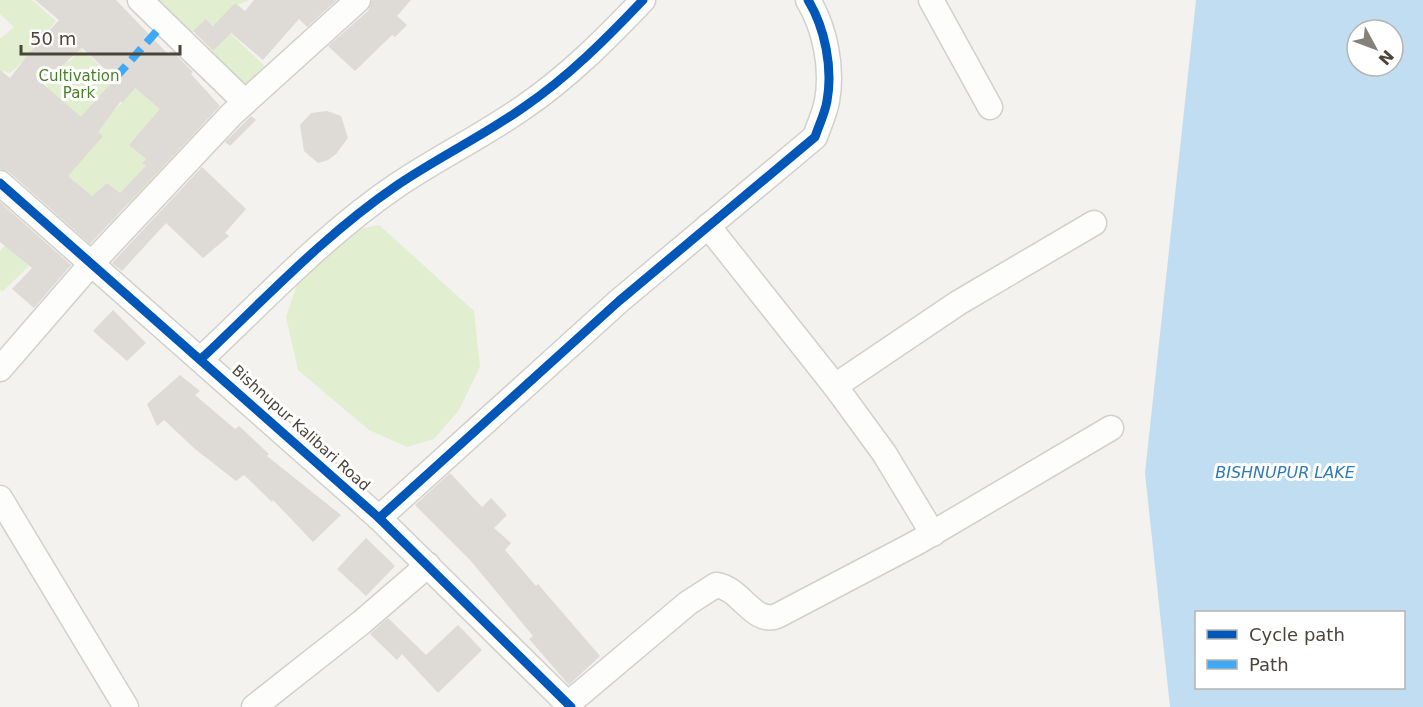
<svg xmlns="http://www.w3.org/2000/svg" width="1423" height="707" font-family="'DejaVu Sans',sans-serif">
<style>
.green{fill:#e1eecf}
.water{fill:#c0ddf1;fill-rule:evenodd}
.building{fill:#dedbd6;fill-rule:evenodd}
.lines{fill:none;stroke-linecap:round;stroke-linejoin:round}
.street-casing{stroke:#d2d0cb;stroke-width:27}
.street{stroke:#fdfdfc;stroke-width:24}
.quiet{stroke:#3fa9f5;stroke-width:8;stroke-dasharray:15 8;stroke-linecap:butt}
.cycleway-casing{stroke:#fff;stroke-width:13}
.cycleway{stroke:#0057b8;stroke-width:9}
.labels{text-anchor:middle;stroke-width:6;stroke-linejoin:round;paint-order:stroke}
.park-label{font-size:15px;fill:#4a7f2a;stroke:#fff}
.street-label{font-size:15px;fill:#4b4439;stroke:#fff}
.water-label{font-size:16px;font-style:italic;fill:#2e7ab2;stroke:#fff}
</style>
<rect width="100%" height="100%" fill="#f4f2ee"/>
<!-- green -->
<g class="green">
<path d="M0 0H32L56 21 34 48 38 57 26 70 21 63 10 73 3 71 0 75V39L14 27 0 14Z"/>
<path d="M147 0H249L238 5 235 3 218 22 269 70 243 98 207 57 226 37 206 19 183 41Z"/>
<path d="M81 49 114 78 91 106 115 110 135 88 141 93 143 91 166 98 159 112 129 145 146 159 142 163 155 174 223 104 232 114 101 251 92 243 104 231 108 234 114 227 109 223 116 216 119 218 131 204 127 200 131 182 120 193 107 183 86 201 76 182 48 159 37 103 48 87 45 83 67 60 69 62Z"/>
<path d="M379 225 474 311 480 367 459 410 434 439 407 447 369 430 298 370 286 317 301 272 349 231Z"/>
<path d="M11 238 9 249 29 266 2 292 0 290V251Z"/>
</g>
<!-- water -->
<path class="water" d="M1196 0H1423V707H1170L1145 473ZM1357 30H1393V66H1357ZM1196 612H1404V688H1196Z"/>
<!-- building -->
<g class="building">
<path d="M35 0H116L168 54 172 51 193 72 191 74 220 106 90 244 9 172 0 169V70L10 78 31 51 59 20ZM82 48 115 78 81 117 42 83ZM135 88 160 109 129 145 146 159 142 163 146 166 120 193 107 183 92 196 68 176 103 136 98 132 121 101 122 103Z"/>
<path d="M254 0H337L307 27 299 19 263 60 231 33 213 51 193 31 206 19 213 26 235 3 245 11Z"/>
<path d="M372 0H411L397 16 407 25 395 37 392 35 355 71 328 46 368 11Z"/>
<path d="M327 111 341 116 348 138 336 154 328 160 318 163 304 151 300 125 311 113Z"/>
<path d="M251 116 256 120 230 146 225 142Z"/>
<path d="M202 167 246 209 225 233 229 236 203 258 166 223 122 271 112 263Z"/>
<path d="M0 202 71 265 34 308 12 289 32 268 0 242Z"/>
<path d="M113 310 146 343 127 361 93 331Z"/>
<path d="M180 375 200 391 195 395 235 429 239 426 269 454 267 456 341 515 313 542 273 500 272 502 244 475 236 481 195 449 164 420 157 426 147 404Z"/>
<path d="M450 473 482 507 491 498 507 515 494 528 511 543 505 550 536 586 538 584 600 656 569 685 529 639 533 636 470 560 415 505Z"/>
<path d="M366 538 395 566 366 596 337 569Z"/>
<path d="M388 618 426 655 458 625 482 650 438 693 402 654 397 660 370 634Z"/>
</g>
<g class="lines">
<defs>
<g id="street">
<path d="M140 0 245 102"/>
<path d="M931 0 990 107"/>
<path d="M0 183 379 518 571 707"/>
<path d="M708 226 835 386 884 453 933 534"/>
<path d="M201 359C264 300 324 235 396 186 437 158 483 136 524 107 568 77 607 38 643 0"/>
<path d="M0 369 91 264 232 114 358 0"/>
<path d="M835 386 958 303 1094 223"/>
<path d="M0 498 126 707"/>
<path d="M379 518 619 301 815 137C819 125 825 113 827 101 833 68 825 28 808 0"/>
<path d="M568 704 688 603 716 585C741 588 753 625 777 616L916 543 1111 428"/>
<path d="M254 707 362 622 428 565"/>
</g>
</defs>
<!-- street casing -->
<use href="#street" class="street-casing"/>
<!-- street -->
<use href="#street" class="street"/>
<!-- quiet -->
<path class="quiet" d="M116 77 157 31"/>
<defs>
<g id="cycleway">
<path d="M0 183 379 518 571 707"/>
<path d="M201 359C264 300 324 235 396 186 437 158 483 136 524 107 568 77 607 38 643 0"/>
<path d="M379 518 619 301 815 137C819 125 825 113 827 101 833 68 825 28 808 0"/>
</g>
</defs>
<!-- cycleway casing -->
<use href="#cycleway" class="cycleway-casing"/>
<!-- cycleway -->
<use href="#cycleway" class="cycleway"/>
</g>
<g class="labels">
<!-- park labels -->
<g class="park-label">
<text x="79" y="81">Cultivation<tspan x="79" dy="17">Park</tspan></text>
</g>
<!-- street labels -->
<g class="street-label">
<text transform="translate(301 428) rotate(42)" y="5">Bishnupur Kalibari Road</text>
</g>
<!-- water labels -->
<g class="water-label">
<text x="1285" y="478">BISHNUPUR LAKE</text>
</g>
</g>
<!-- legend -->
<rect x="1195" y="611" width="210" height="78" fill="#ffffff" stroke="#b7b4b0" stroke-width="1.5"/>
<rect x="1207" y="630" width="30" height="9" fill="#0057b8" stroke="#b7b4b0" stroke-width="1.5"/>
<text x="1249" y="641" font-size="18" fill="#4b4439">Cycle path</text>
<rect x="1207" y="660" width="30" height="9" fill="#3fa9f5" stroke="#b7b4b0" stroke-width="1.5"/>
<text x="1249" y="671" font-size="18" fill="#4b4439">Path</text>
<!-- north arrow -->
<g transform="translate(1375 48) rotate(131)"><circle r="28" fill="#ffffff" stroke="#b7b4b0" stroke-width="1.5"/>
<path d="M0-4.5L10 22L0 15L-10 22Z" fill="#868178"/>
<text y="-9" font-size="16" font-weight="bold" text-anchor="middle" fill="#4b4439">N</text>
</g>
<!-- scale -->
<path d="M21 45v9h159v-9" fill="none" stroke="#4b4439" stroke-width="3"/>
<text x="30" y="45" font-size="18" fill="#4b4439" stroke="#ffffff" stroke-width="4.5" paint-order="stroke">50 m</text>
</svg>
